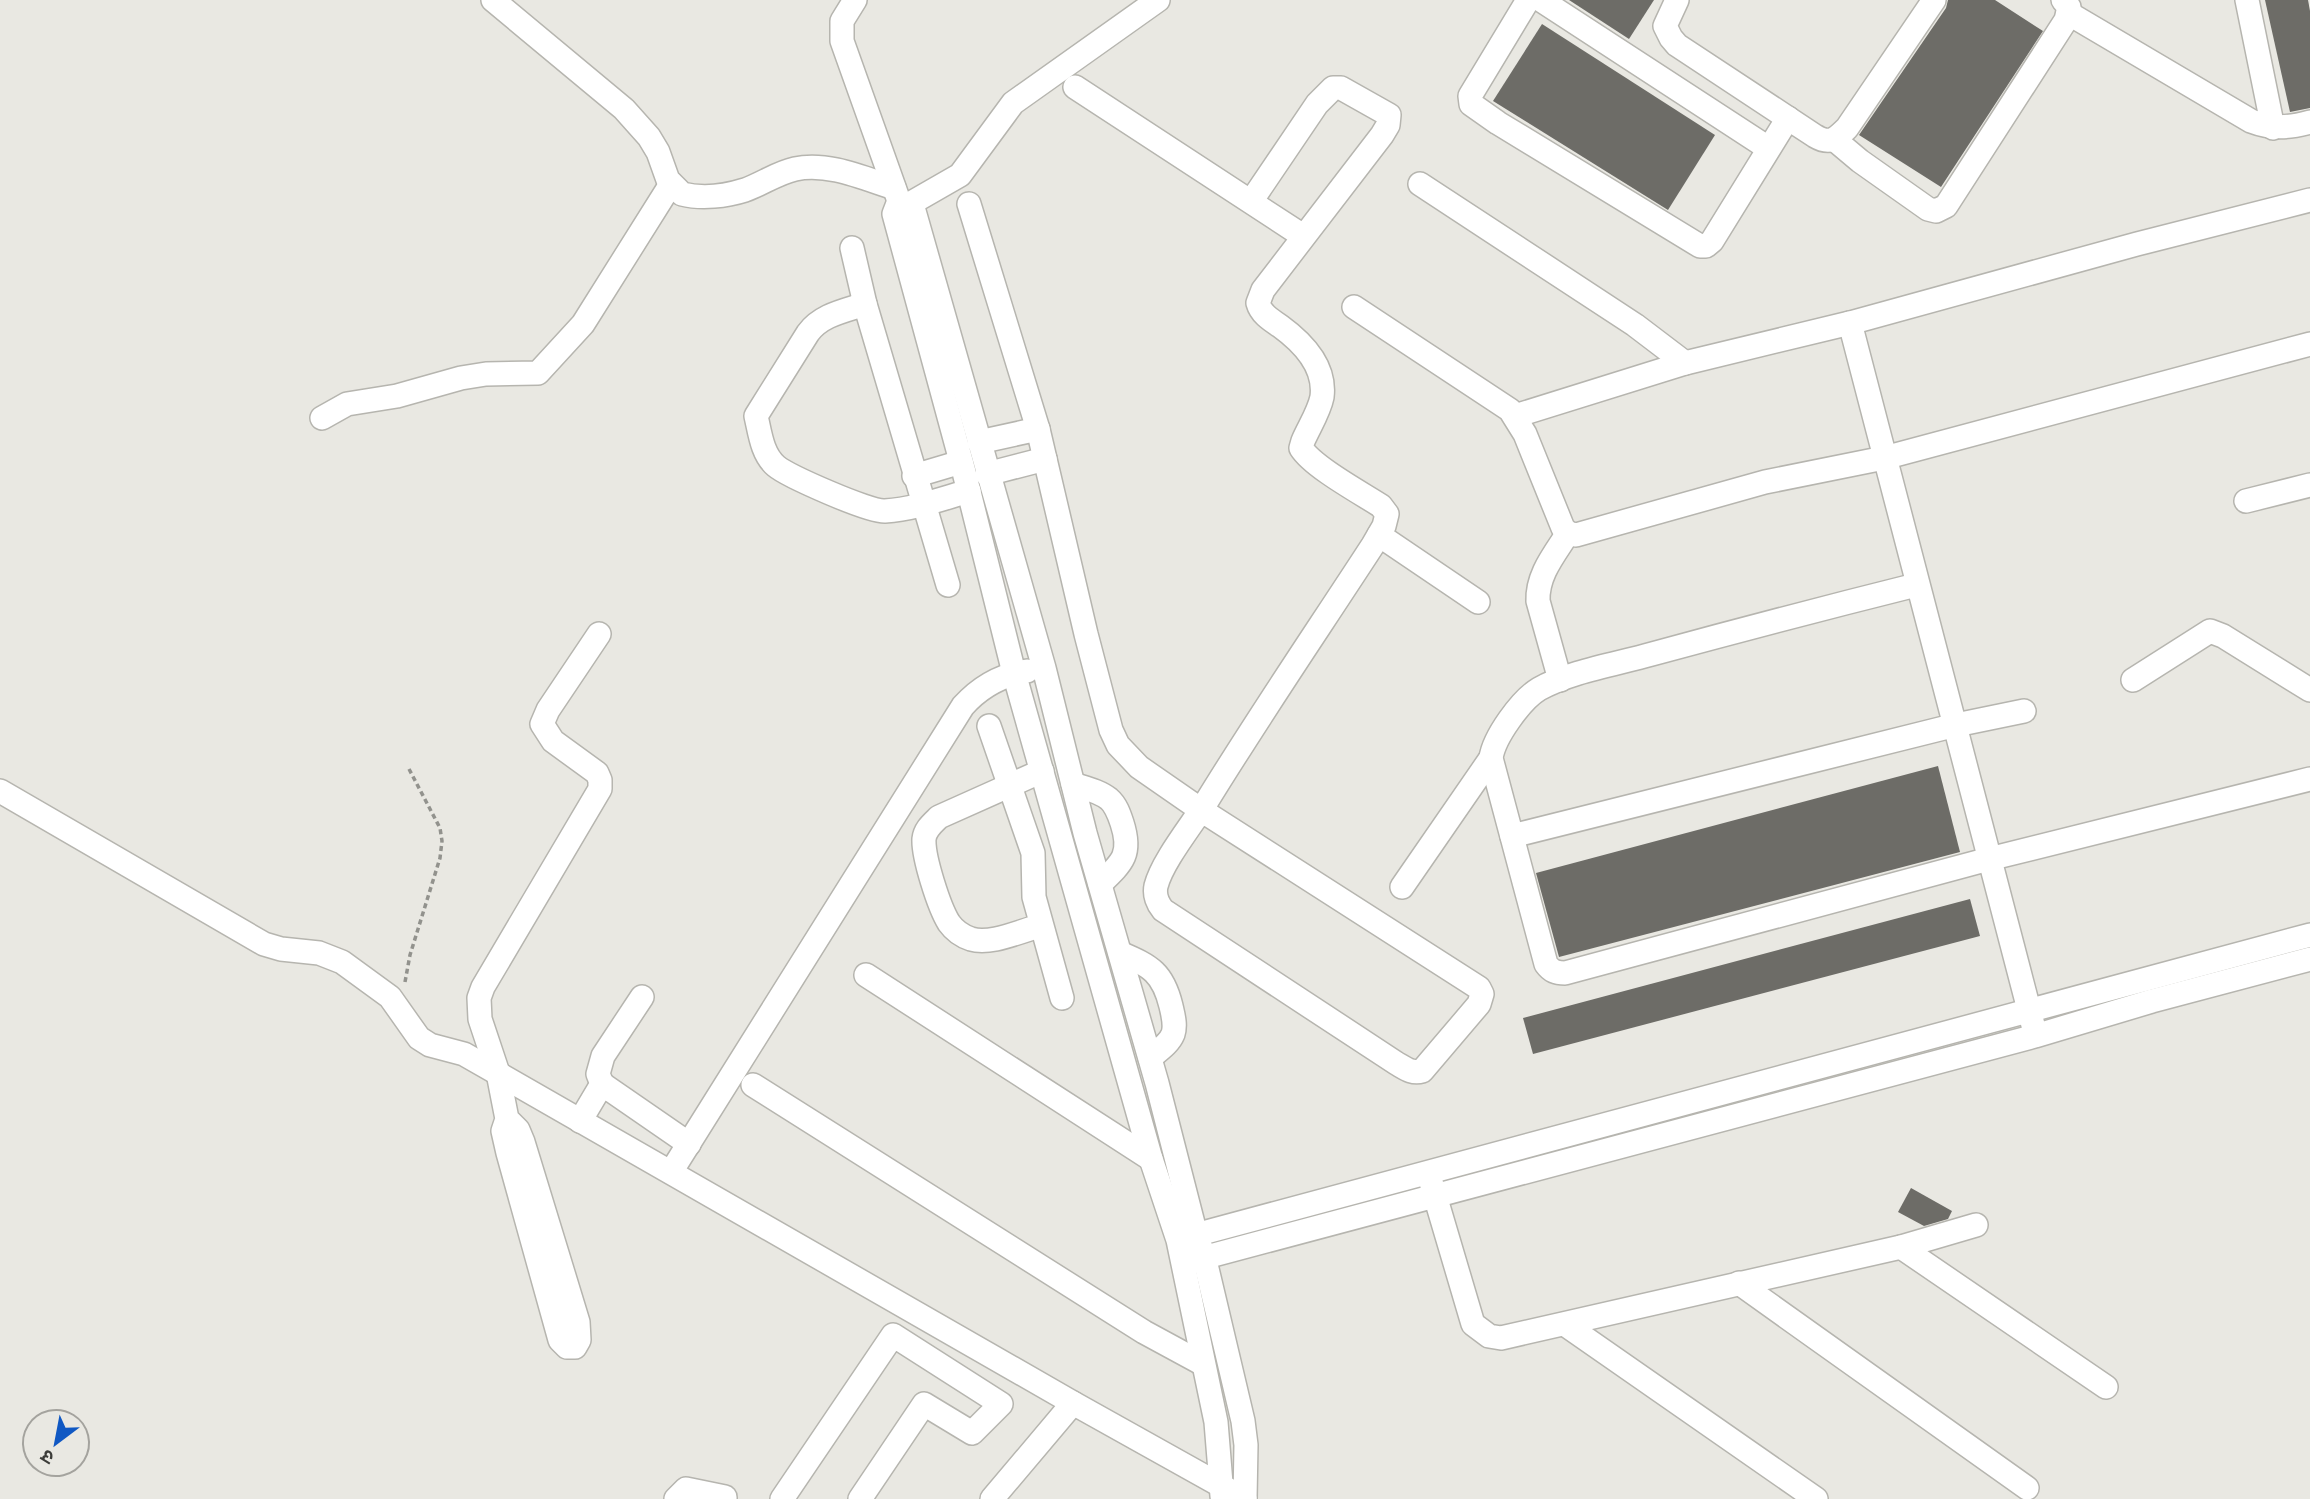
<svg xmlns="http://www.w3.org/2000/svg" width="2310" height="1499" font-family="'Asap Condensed','Noto Sans Devanagari',sans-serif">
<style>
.building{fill:#6d6c67}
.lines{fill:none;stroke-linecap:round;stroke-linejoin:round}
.minor-casing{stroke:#b6b5af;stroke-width:26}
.path{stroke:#92928d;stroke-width:3.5;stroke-dasharray:5 3.5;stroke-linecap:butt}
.minor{stroke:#fff;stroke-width:23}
</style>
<rect width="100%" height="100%" fill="#e9e8e2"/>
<!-- building -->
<g class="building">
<path d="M1569 0H1654L1629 39Z"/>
<path d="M1948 0H1995L2043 31 1941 187 1859 135 1946 8Z"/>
<path d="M2265 0H2308L2310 11V108L2290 112Z"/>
<path d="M1542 24 1715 135 1668 210 1493 101Z"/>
<path d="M1938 766 1960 852 1559 957 1536 873Z"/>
<path d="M1970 899 1980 936 1533 1054 1523 1018Z"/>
<path d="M1911 1188 1952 1211 1948 1219 1924 1226 1898 1212Z"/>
</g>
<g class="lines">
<defs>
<g id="minor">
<path d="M493 0 624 109 649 137 658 152 668 180 682 194C702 199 726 196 745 190 762 184 777 173 795 169 828 162 863 178 894 188"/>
<path d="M855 0 842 21V41L899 201 914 211 1044 668 1085 833 1157 1083 1196 1235 1204 1256 1243 1421 1246 1445 1245 1499"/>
<path d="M1528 0 1470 96 1471 104 1498 123 1700 246H1706L1712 241 1788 118"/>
<path d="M1541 0 1768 148"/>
<path d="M1677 0 1665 26 1671 38 1677 45 1815 136C1830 145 1836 139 1847 128L1934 0"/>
<path d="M2247 0 2273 128"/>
<path d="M2068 13 2251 121C2272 129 2288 128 2310 122"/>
<path d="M1075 87 1303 236"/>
<path d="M1835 140 1860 161 1928 209 1936 211 1946 206 2066 20 2069 7 2063 0"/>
<path d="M1420 184 1635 325 1685 363"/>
<path d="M899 201 894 214 964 472 1014 673 1151 1159 1178 1240 1216 1422 1222 1496"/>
<path d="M969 204 1038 429 1086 634 1111 730 1118 745 1139 767 1201 810 1479 988 1482 994 1479 1004 1422 1071C1412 1074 1405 1068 1396 1063L1163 910C1158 904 1154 895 1156 886 1162 862 1191 826 1205 804 1259 716 1317 631 1373 545L1384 526 1387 514 1381 506C1361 493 1313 467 1301 448L1303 441C1309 427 1319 412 1322 397 1326 366 1302 342 1280 326 1271 320 1261 314 1258 303L1263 290 1382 135 1388 125 1389 115 1341 88H1333L1317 104 1252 200"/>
<path d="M906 206 960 175 1013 103 1158 0"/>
<path d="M852 248 865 304 948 585"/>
<path d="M865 304C844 311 821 315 808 333L756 416C760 433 762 454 776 466 788 476 869 512 885 511 914 509 941 499 969 491"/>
<path d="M1354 307 1510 410 1525 434 1563 528 1568 533 1576 535 1765 482 1884 458 2310 344"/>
<path d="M1850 323 2033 1025"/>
<path d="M1515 416 1685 363 1850 323 2137 244 2310 200"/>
<path d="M322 418 347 404 397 396 461 378 486 374 538 373 583 324 671 184"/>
<path d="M979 442 1038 429"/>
<path d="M987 474 1045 459"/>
<path d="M914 476 961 462"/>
<path d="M2246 501 2310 485"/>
<path d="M1379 535 1478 602"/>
<path d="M1916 585C1828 607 1740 630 1652 654 1617 664 1571 671 1539 689 1521 700 1494 737 1491 758L1546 964C1551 971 1556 973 1565 973L1989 859 2310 779"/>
<path d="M1560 680 1538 601C1537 575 1554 555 1568 533"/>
<path d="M2133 680 2210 631 2223 636 2310 690"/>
<path d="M989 726 1033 853 1034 897 1062 998"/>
<path d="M1073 784C1085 788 1099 791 1109 799 1116 805 1119 814 1122 823 1132 854 1123 862 1100 884"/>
<path d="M0 791 264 944 281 949 319 953 342 962 390 997 419 1038 430 1045 464 1054 1073 1403 1245 1499"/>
<path d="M1512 836 1956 725 2024 711"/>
<path d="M1402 887 1491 758"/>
<path d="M1040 926C1020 931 991 945 971 939 962 936 954 930 949 923 939 907 923 857 924 839 925 829 933 823 939 817L1042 771"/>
<path d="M1120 953C1151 966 1163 973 1171 1006 1173 1015 1176 1025 1173 1034 1169 1044 1158 1051 1150 1058"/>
<path d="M866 975 1151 1159"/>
<path d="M602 1084 598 1074 603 1056 642 997"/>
<path d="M753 1085 1144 1332 1203 1364"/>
<path d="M507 1119 518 1130 523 1142 578 1322 579 1340 575 1347H567L560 1340 508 1153 503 1131 507 1119 498 1073 480 1019 479 998 483 987 600 789V780L597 773 553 741 542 724 548 710 599 634"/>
<path d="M580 1121 602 1084 689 1144"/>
<path d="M671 1172 963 706C981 686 1001 675 1027 671"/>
<path d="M1431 1182 1473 1324 1489 1336 1501 1338 1901 1247 1976 1225"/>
<path d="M1184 1238 2310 935"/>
<path d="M1901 1247 2106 1387"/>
<path d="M1191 1261 2035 1036 2152 1001 2310 959"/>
<path d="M1739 1283 2027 1488"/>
<path d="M1566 1325 1816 1499"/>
<path d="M676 1499 686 1489 725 1497V1499"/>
<path d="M782 1499 893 1335 1001 1404 972 1433 924 1404 860 1499"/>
<path d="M992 1499 1073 1403"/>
</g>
</defs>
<!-- minor casing -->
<use href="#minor" class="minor-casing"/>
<!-- path -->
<path class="path" d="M405 982 410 955 440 858 442 841 440 828 409 769"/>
<!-- minor -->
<use href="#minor" class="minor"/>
</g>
<!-- north arrow -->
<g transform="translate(56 1443) rotate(212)"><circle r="33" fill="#e9e8e2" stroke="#a4a39e" stroke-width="2"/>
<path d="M0-5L12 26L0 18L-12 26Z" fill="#1058c3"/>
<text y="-10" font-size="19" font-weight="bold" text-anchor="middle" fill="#3c3c39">उ</text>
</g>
</svg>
